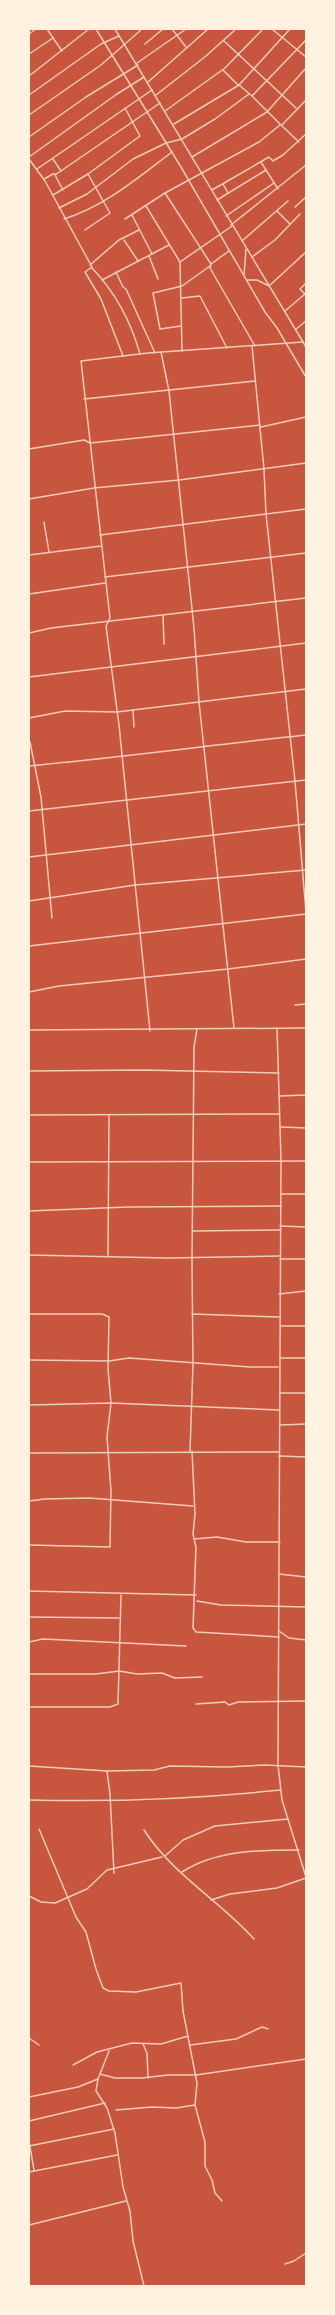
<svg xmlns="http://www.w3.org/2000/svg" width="335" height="2315" font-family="'DM Sans',sans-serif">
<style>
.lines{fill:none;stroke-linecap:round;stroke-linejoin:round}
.minor{stroke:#f1ccb7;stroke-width:1.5}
.tertiary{stroke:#f1ccb7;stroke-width:1.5}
</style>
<rect width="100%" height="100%" fill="#c8553d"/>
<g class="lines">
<!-- minor -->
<g class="minor">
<path d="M47 29 62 51"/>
<path d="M96 29 181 167 265 312 277 328 306 377"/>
<path d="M115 29 306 347"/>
<path d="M172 29 186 47"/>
<path d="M272 29 306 57"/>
<path d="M29 34 36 29"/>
<path d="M224 41 296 108"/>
<path d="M145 44 163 29"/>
<path d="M29 54 53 38"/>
<path d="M137 63 186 29"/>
<path d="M223 70 238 85"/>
<path d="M29 76 89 29"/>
<path d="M148 82 208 29"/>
<path d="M239 85 252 96 306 40"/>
<path d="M29 95 101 44 119 36"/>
<path d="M156 95 206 56 236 29"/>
<path d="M252 96 280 124"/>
<path d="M165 111 225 68 263 29"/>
<path d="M29 115 101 65 142 29"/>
<path d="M174 124 239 85 290 29"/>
<path d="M282 126 299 142"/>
<path d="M29 137 86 97 138 65"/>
<path d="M29 157 117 94 144 77"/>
<path d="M192 157 267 112 306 68"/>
<path d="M29 159 45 181 92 267 85 272 101 299 123 356"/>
<path d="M53 159 61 171"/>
<path d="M261 162 278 189"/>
<path d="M37 169 152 90"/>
<path d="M44 179 53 174H56"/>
<path d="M223 184 228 193"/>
<path d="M63 190 55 175 160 103"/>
<path d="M212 190 269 157 273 161 283 155 306 134"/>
<path d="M165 193 211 264 210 268 255 346"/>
<path d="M53 195 88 174 140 136 125 108"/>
<path d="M217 200 266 170"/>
<path d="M146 206 180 262 182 351"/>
<path d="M295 207 306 197"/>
<path d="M59 208 87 194 133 159 166 143 182 139 215 119 249 94"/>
<path d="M277 211 290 224"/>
<path d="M132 215 152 254"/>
<path d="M226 216 274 183"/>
<path d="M64 219C104 207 139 177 172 152"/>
<path d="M125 219 165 193 259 142 280 125H282L306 100"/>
<path d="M306 221V228"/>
<path d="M231 225 306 165"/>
<path d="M85 230 110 213 88 174"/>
<path d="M124 240 138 261"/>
<path d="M242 241 288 201"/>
<path d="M149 256 158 279"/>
<path d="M252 257 275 240 300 214"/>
<path d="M180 262 232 226"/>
<path d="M211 264 229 251"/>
<path d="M90 265 119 240 139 230"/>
<path d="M92 268C115 292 131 322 140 354"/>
<path d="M116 272 123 287 126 289 155 353"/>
<path d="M244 275 246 249"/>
<path d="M102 280 169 245"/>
<path d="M247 280H257L269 286 306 252"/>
<path d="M306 295 300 289 306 283"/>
<path d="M182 298 200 296 227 348"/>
<path d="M285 311 305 294"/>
<path d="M181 326 160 329 153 293 182 286 210 266"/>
<path d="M296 329 306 321"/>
<path d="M252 346 264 469 266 514 295 781 306 912"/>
<path d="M161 352 169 391 194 628 199 702 234 1028"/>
<path d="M84 399 255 381"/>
<path d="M261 427 306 417"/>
<path d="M29 449 84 440 90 443 260 425"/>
<path d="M29 499 94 488 179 480 306 463"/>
<path d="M44 522 49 552"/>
<path d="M100 535 306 509"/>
<path d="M29 555 101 546"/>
<path d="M105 577 306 553"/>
<path d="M29 594 105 583"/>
<path d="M163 615 164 644"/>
<path d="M29 633 51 628 306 598"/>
<path d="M29 677 306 643"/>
<path d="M133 710 134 727"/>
<path d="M29 718 65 711 117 712 306 689"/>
<path d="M30 742 41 797 52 918"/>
<path d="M29 766C122 757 213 745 306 735"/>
<path d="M29 811 306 780"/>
<path d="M29 857 306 824"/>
<path d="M29 901 135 885 306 870"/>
<path d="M29 946 306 914"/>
<path d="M29 992 59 986 228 969 306 959"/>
<path d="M295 1005 306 1004"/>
<path d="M277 1028 281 1160 278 1765 282 1800 306 1877"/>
<path d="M150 1031 119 725 106 626 110 618 81 361 148 353 303 342"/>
<path d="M29 1071 143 1070 279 1073"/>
<path d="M279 1096 306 1095"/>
<path d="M29 1115 279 1114"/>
<path d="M281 1127 306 1128"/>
<path d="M29 1162 306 1161"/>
<path d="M281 1194H306"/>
<path d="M29 1211 128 1207 281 1206"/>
<path d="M280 1226 306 1227"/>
<path d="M193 1231 280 1230"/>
<path d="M29 1255 167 1258 279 1256"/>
<path d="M108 1255 109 1115"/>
<path d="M280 1259H306"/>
<path d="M279 1294 306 1291"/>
<path d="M29 1314H102L109 1317 108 1369 111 1403 107 1437 111 1491 110 1547 29 1545"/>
<path d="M192 1314 279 1317"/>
<path d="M280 1326H306"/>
<path d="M280 1358H306"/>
<path d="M29 1360 109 1361 129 1358 250 1367H278"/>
<path d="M280 1393H306"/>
<path d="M29 1405 111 1403 279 1410"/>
<path d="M280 1425 306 1424"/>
<path d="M190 1451 193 1364 192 1261 194 1047 197 1029"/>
<path d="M192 1451 195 1514 193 1534 196 1547 193 1628 196 1632 279 1637"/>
<path d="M29 1453 279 1452"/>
<path d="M279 1456 306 1457"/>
<path d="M29 1501 45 1499 89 1498 193 1506"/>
<path d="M194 1539 217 1537 246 1542H280"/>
<path d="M279 1574 306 1577"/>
<path d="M29 1591 196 1595"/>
<path d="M197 1601 221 1605 306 1607"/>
<path d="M29 1617 119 1618"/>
<path d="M279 1631 289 1638 306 1640"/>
<path d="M29 1642 43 1639 186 1646"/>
<path d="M29 1674H96L119 1671 137 1674 162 1673 175 1678 202 1677"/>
<path d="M196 1704 225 1702 229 1705 238 1702 306 1701"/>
<path d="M29 1707H110L118 1704 121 1595"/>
<path d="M29 1766 107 1771 154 1770 170 1766 227 1767 265 1765 306 1767"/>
<path d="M107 1771 110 1794 114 1873"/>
<path d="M29 1800C113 1802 197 1799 280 1790"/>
<path d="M39 1829 76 1917 86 1932 96 1969 103 1988 109 1991 136 1992 181 1983 183 2011 197 2083 195 2105 205 2142V2166L212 2180 215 2193 222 2201"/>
<path d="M144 1830C172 1874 220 1901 254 1939"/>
<path d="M165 1856 183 1840 215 1826 288 1819"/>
<path d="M182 1872C216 1850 259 1850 299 1850"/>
<path d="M29 1896 41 1902 55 1903 87 1889 107 1870 162 1857"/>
<path d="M211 1900 230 1894 277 1888 306 1878"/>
<path d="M306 1958V1975"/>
<path d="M29 2038 39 2045"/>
<path d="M143 2044 147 2053 148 2078"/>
<path d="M190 2045 236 2039 262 2027 268 2029"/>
<path d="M109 2051 98 2079 96 2091 107 2108 115 2133 123 2187 130 2211 133 2241 144 2286"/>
<path d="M73 2065 97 2052 132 2043 161 2044 188 2036"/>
<path d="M100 2074 115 2078H142L168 2075H196L306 2059"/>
<path d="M29 2097 78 2087 98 2079"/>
<path d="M116 2110 152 2107 176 2108 195 2105"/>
<path d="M29 2121 105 2103"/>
<path d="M29 2141 34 2170"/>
<path d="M29 2146 114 2129"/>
<path d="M29 2172 117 2155"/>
<path d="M29 2225 126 2201"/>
<path d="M285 2264 294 2261 306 2253"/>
</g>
<!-- tertiary -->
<path class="tertiary" d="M29 1030 306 1028"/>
</g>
<!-- border -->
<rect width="335" height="2315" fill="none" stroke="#fff3e0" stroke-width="60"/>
</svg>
